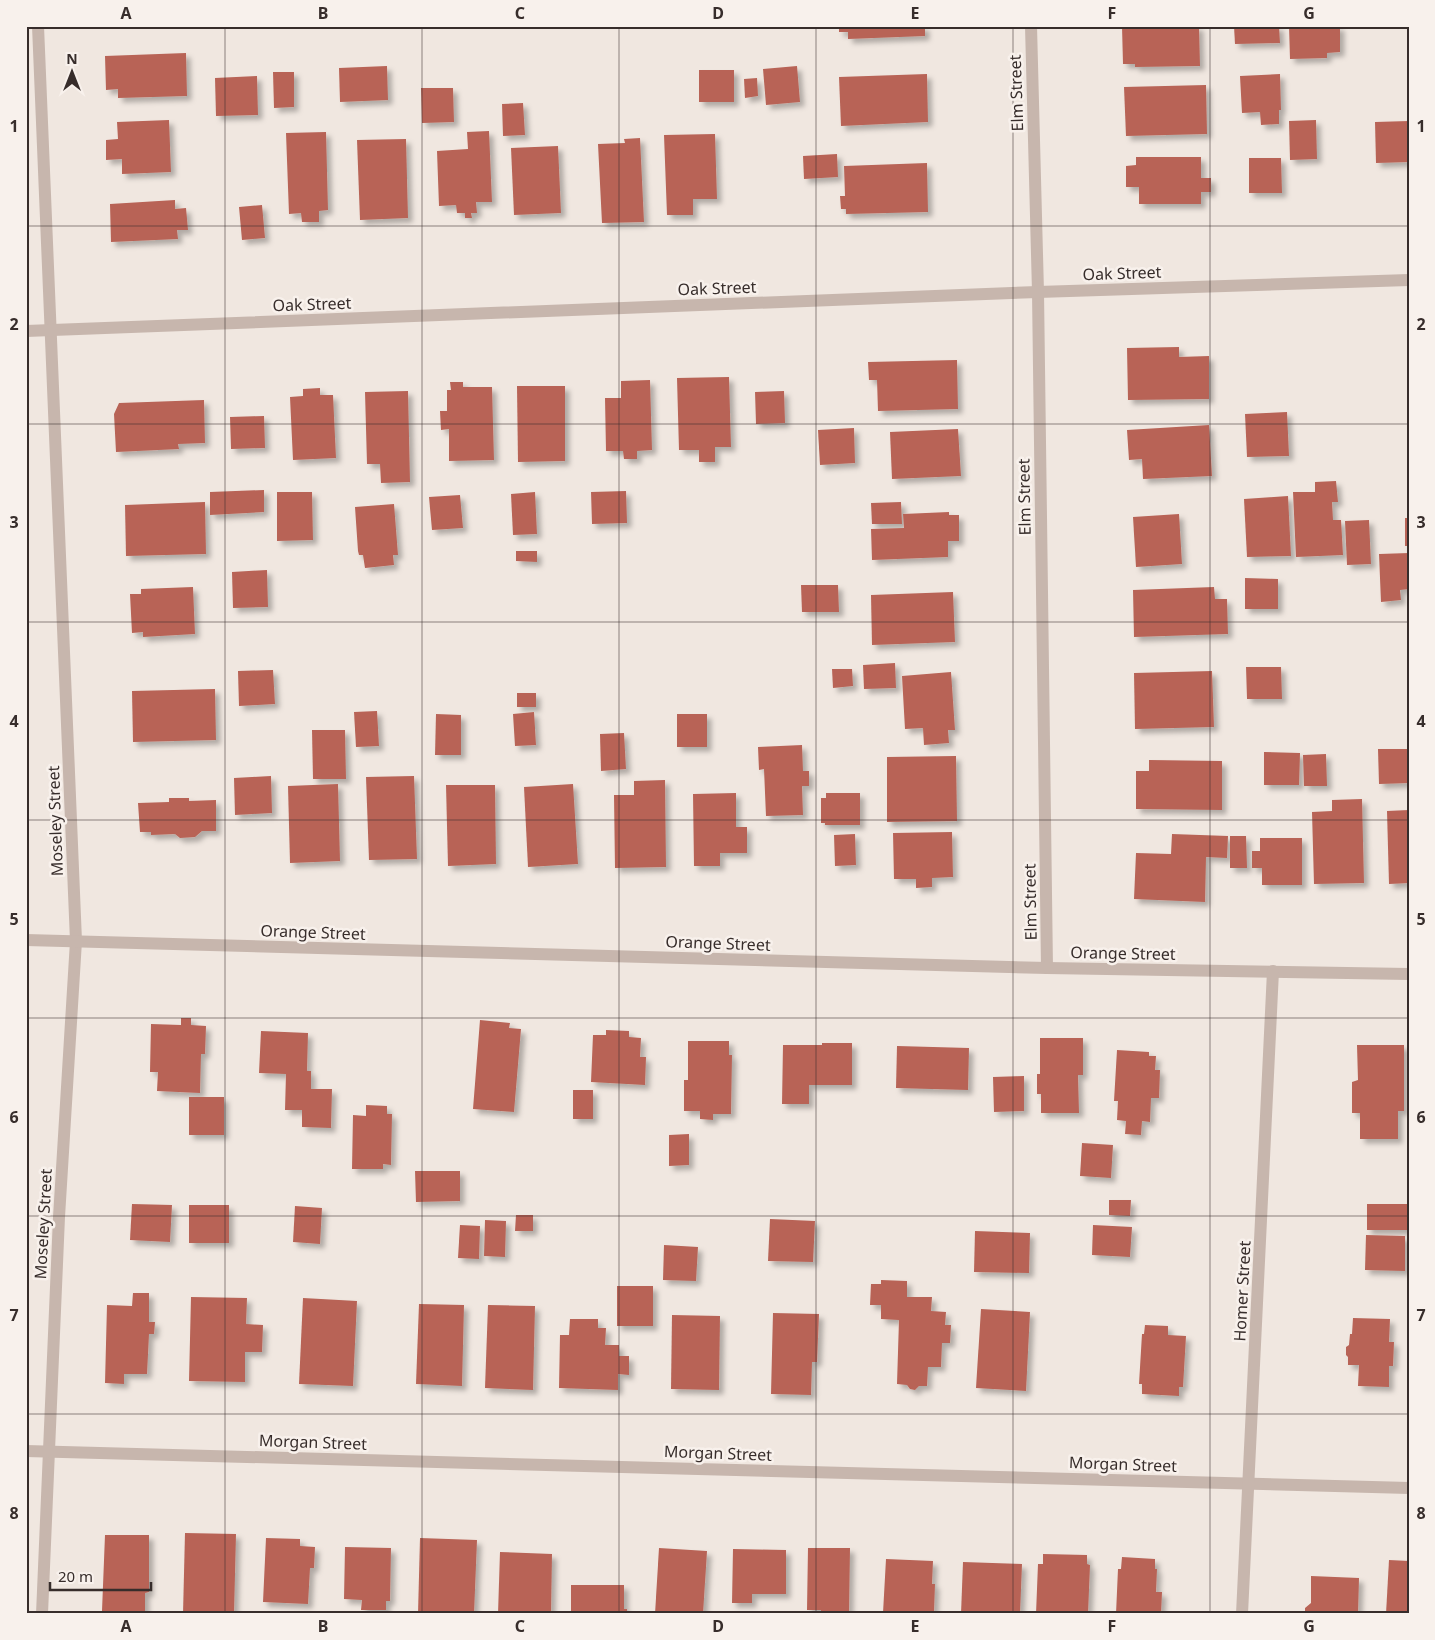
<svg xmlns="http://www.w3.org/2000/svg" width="1435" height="1640" font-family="'Noto Sans',sans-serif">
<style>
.building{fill:#b86356;filter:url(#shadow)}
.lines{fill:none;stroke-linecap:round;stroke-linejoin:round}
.minor{stroke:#c7b6ad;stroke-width:12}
.grid{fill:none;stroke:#372d2b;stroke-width:1;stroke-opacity:0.55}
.labels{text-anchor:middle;stroke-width:5;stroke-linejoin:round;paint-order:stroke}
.street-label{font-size:16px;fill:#372d2b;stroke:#f8f1ec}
.neatline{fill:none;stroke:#372d2b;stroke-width:2}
.grid-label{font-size:16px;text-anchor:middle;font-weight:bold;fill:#372d2b}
</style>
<defs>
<filter id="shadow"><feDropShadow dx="4.5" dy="4.5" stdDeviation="2.5" flood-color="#0004"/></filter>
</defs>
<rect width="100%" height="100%" fill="#f0e7e0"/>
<!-- building -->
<g class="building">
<path d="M839 26H925V36L848 39V32H839Z"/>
<path d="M1122 26H1199L1200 66 1135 67V64H1123Z"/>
<path d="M1234 26H1279L1280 43 1235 44Z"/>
<path d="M1289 26H1340V52L1327 53V58L1290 59Z"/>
<path d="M186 53 187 96 118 98V89L106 90 105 56Z"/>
<path d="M387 66 388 100 340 102 339 68Z"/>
<path d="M797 66 800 102 766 105 763 69Z"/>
<rect x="699" y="70" width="35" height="32"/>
<path d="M273 72H294V107L274 108Z"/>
<path d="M927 74 928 122 841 126 839 77Z"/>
<path d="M1280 74 1281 110H1279V124L1261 125 1260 112 1242 113 1240 76Z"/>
<path d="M257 76 258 115 216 116 215 78Z"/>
<path d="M757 78 758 96 745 98 744 79Z"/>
<path d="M1206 85 1207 134 1126 136 1124 87Z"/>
<path d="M421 88H453L454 122 422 123Z"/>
<path d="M523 103 525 135 503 136 502 104Z"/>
<path d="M169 120 171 172 122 174V159L106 160V140L118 139 117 122Z"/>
<path d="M1316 120 1317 159 1290 160 1289 121Z"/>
<path d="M1409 121V162L1376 163 1375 122Z"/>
<path d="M489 131 492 202H476L477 213H471L472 218H465V213H457L456 205 439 206 437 151 468 149 467 132Z"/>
<path d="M326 132 328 210 319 211V222H302L301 213 289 214 286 133Z"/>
<path d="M715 134 717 199H693V215H667L664 135Z"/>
<path d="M640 138 644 222 602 223 598 144 625 143 624 139Z"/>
<path d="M406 139 408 218 360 220 357 140Z"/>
<path d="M558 146 561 213 514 215 511 148Z"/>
<path d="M837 154 838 177 804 179 803 156Z"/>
<path d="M1136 157H1201V178H1211V192H1201V204H1139V187H1126V166L1136 165Z"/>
<path d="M1249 158H1281L1282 193H1249Z"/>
<path d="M927 163 928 212 846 214V209H841L840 196H845L844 166Z"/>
<path d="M175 200V209L186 208 188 230H177L178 239 111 242 110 204Z"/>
<path d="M262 205 265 238 242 240 239 207Z"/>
<path d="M1179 347V357L1209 356V399L1128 400 1127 348Z"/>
<path d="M957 360 958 409 878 411 877 380H869L868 362Z"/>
<path d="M729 377 731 447H715V462H699V450H679L677 378Z"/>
<path d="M650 380 652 450 637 451V459H624L623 451H606L605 398H621V381Z"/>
<path d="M450 382H463V387H492L494 460 449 461V429L441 430 440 411H447V390H451Z"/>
<path d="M517 386H565V461L518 462Z"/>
<path d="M320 388V395H333L336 458 293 460 290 397 303 396V389Z"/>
<path d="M408 391 410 482 381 483 380 464H367L365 392Z"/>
<path d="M784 391 785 423 756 424 755 392Z"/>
<path d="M204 400 205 443 178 444 179 449 116 452 114 414 119 403Z"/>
<path d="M1287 412 1289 456 1247 457 1245 414Z"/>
<path d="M264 416 265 448 231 449 230 417Z"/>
<path d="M1209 425 1212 476 1143 479 1142 459 1129 460 1127 430Z"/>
<path d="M854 428 855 463 820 465 818 430Z"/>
<path d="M958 429 961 476 892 479 890 432Z"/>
<path d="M1336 481 1338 502H1332L1333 520H1341L1343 555 1296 557 1293 492H1315V482Z"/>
<path d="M264 490V512L210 515V492Z"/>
<path d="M626 491 627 523 592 524 591 492Z"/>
<path d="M277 492H312L313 540 277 541Z"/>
<path d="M535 492 537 534 513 535 511 494Z"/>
<path d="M460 495 463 528 432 530 429 497Z"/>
<path d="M1288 496 1291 556 1247 557 1244 499Z"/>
<path d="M205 502 206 554 126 556 125 505Z"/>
<path d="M901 502 902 524H872L871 503Z"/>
<path d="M394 504 398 555H393L394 565 365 568 363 555H359L358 551 355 507Z"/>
<path d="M949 512V515H959V541H948V557L872 560 871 529 904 528 903 514Z"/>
<path d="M1179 514 1182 564 1136 567 1133 517Z"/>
<rect x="1405" y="518" width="4" height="28"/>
<path d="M1369 520 1371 564 1347 565 1345 521Z"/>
<path d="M516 551H537V562L516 561Z"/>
<path d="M1409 553V589L1400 590 1401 600 1381 602 1379 554Z"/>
<path d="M267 570 268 607 233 608 232 572Z"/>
<path d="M1245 578 1278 579V609H1245Z"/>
<path d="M801 585H838L839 612H802Z"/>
<path d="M193 587 195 634 143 637V632L132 633 130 594H141V589Z"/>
<path d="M1214 587 1215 599H1227L1228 634 1134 637 1133 590Z"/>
<path d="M953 592 955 642 872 645 871 595Z"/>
<path d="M895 663 896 688 864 689 863 665Z"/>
<path d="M1246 667H1281L1282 699H1247Z"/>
<path d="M832 669H852L853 686 833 688Z"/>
<path d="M273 670 275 704 239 706 238 671Z"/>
<path d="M1212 671 1214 727 1135 729 1134 673Z"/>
<path d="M951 672 955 730H948L949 743 924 745 923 728 905 729 902 676Z"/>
<path d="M215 689 216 740 133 742 132 691Z"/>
<rect x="517" y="693" width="19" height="14"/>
<path d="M377 711 379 746 356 747 354 712Z"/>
<path d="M534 712 536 745 515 746 513 714Z"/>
<path d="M436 714 461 715V755H435Z"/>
<rect x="677" y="714" width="30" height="33"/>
<path d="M312 730H345L346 779H313Z"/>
<path d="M624 733 626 769 601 771 600 734Z"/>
<path d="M802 745 803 771H809V786H802L803 815 766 816 764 769 759 770 758 747Z"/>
<path d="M1378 749H1409V783L1379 784Z"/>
<path d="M1264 752 1300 753 1299 785H1264Z"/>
<path d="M1326 754 1327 786H1304L1303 755Z"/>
<path d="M956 756 957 821 887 822V757Z"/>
<path d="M1149 760 1222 761V810L1136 809V771H1149Z"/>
<path d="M271 776 272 813 235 815 234 778Z"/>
<path d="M414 776 417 859 369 860 366 777Z"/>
<path d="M665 780 666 867 615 868 614 795H634V781Z"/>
<path d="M338 784 340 861 290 863 288 786Z"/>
<path d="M573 784 578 864 528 867 524 787Z"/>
<path d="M446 785H495L496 864 448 866Z"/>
<path d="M736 793V827H747V853H720V866H694L693 794Z"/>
<path d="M826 793H860V825H825V823H821V798H826Z"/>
<path d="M169 798H189V801L216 800V831H202L195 837 180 838 175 834 151 835V832H140L138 803 169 802Z"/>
<path d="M1362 799 1364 883 1314 884 1312 812 1332 811V800Z"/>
<path d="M1409 810V883L1389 884 1387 811Z"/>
<path d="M952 832 953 877 932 878V887L916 888V879H894L893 833Z"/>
<path d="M855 834 856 865 835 866 834 835Z"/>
<path d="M1172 834 1228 836 1227 858 1206 857 1205 902 1134 899 1136 853 1171 854Z"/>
<path d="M1230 836H1246L1247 868H1230Z"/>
<path d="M1260 838H1302V885H1262V868H1252V851H1260Z"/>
<path d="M181 1018H191V1025L206 1026 205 1054H201L200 1093 157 1091 158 1072H150L151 1024 181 1025Z"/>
<path d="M480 1020 510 1023 509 1028 521 1029 514 1112 473 1109Z"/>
<path d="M606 1030 629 1031V1037L641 1038 640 1057H646L645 1085 591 1082 593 1035H606Z"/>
<path d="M261 1031 308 1033 307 1071H311V1089H332L331 1128 302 1127V1110H285L286 1074 259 1073Z"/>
<path d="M1040 1038H1083V1075H1078L1079 1113H1041V1094H1037V1074H1040Z"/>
<path d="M688 1041H729V1055H732L731 1114H713V1120L700 1119V1111H684V1080H688Z"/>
<path d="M822 1043H852V1085H809V1104H782L783 1045H822Z"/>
<path d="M1357 1045H1404V1111H1398V1139H1360V1113H1352V1082L1358 1080Z"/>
<path d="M897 1046 969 1048 968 1090 896 1088Z"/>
<path d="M1117 1050 1149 1052V1056H1156L1155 1070H1160L1159 1098H1151L1150 1122 1142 1121 1141 1135 1125 1134 1126 1121 1117 1120 1118 1101H1114Z"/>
<path d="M1024 1076V1111L994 1112 993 1077Z"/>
<rect x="573" y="1090" width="20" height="29"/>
<rect x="189" y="1097" width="35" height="38"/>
<path d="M366 1105 387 1106V1114H392L391 1165 383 1164V1169H352L353 1115 366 1116Z"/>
<path d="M689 1134V1165L669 1166V1135Z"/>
<path d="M1082 1143 1113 1145 1111 1178 1080 1176Z"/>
<path d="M415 1171H460V1201L416 1202Z"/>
<path d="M1109 1200H1131L1130 1216 1109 1215Z"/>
<path d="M132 1204 172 1205 170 1242 130 1240Z"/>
<rect x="1367" y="1204" width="42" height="26"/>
<rect x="189" y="1205" width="40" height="38"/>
<path d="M295 1206 322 1208 320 1244 293 1242Z"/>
<path d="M516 1215H533V1231H515Z"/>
<path d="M770 1219 815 1221 813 1262 768 1261Z"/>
<path d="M485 1220 506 1221 505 1257 484 1256Z"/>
<path d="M460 1225 480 1226 479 1259 458 1258Z"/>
<path d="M1093 1225 1132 1227 1130 1257 1092 1255Z"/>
<path d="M975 1231 1030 1233 1029 1273 974 1272Z"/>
<path d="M1366 1235 1405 1236V1271L1365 1270Z"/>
<path d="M664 1245 698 1247 696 1281 663 1280Z"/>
<path d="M881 1280 907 1281V1297H932L931 1311 946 1312 945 1325H951L950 1343H942L941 1367H928L927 1386H919L915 1390 910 1389 907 1385 897 1384 899 1320 881 1319V1305H870L871 1284H881Z"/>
<rect x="617" y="1286" width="36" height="40"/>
<path d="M133 1293H149V1322H155L154 1334H149L147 1374H124V1384L105 1383 107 1305 132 1306Z"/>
<path d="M191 1297 247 1298 246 1324 263 1325 262 1352H245V1382L189 1381Z"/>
<path d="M303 1298 357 1301 353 1386 299 1384Z"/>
<path d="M419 1304 464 1305 462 1386 416 1384Z"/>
<path d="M488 1305 535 1306 533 1390 485 1388Z"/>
<path d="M981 1309 1030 1312 1026 1391 976 1388Z"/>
<path d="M773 1313 819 1314 817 1362H812L811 1395 771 1394Z"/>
<path d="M672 1315 720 1316 719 1390 671 1389Z"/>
<path d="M1353 1318 1390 1319 1389 1342H1394L1393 1366H1389V1387L1358 1386 1359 1365H1348V1357L1346 1355V1347L1349 1345 1350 1334H1352Z"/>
<path d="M570 1319H598V1328H606L605 1345H619V1356H629V1375L618 1374V1390L559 1388 560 1335H569Z"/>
<path d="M1145 1325 1168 1326V1335L1186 1336 1183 1387H1179V1396L1142 1394V1384H1139L1142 1334H1144Z"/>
<path d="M185 1533 236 1534 234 1614H183Z"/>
<path d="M105 1535H149V1592L145 1593V1612L102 1611Z"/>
<path d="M266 1538 300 1539V1546L315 1547 314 1568H310L308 1604 263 1602Z"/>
<path d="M420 1538 477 1540 474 1614H418Z"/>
<path d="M345 1547 391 1548 390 1601H386V1610H361L362 1600 344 1599Z"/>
<path d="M659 1548 707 1551 703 1614H655Z"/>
<path d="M808 1548H850L849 1614H821V1610H807Z"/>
<path d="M733 1549 786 1550V1594H752V1603H732Z"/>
<path d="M500 1552 552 1554 551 1614H498Z"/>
<path d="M1043 1554 1087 1555V1564L1090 1565 1088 1614H1036L1038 1564H1043Z"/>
<path d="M1122 1557 1155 1559V1569H1157L1156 1592H1162L1161 1614H1116L1118 1569H1121Z"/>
<path d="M886 1559 933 1561 932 1584H935L934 1612H930L929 1614 883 1613Z"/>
<path d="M1389 1560 1409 1561V1614H1386Z"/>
<path d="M963 1562 1022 1564 1020 1614H961Z"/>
<path d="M1311 1576 1359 1578 1358 1614H1305V1608L1311 1603Z"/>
<path d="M571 1585H624V1609H627V1614H571Z"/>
</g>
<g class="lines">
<!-- minor -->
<g class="minor">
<path d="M38 26 76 941 59 1217 42 1614"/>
<path d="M1031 26 1038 292 1047 968"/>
<path d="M26 331 1038 292 1409 280"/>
<path d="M26 940 1047 968 1409 974"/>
<path d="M26 1451 1409 1488"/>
<path d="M1242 1614 1273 971"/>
</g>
</g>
<!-- grid -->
<path class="grid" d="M225 26V1614M422 26V1614M619 26V1614M816 26V1614M1013 26V1614M1210 26V1614M26 226H1409M26 424H1409M26 622H1409M26 820H1409M26 1018H1409M26 1216H1409M26 1414H1409"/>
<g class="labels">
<!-- street labels -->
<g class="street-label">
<text transform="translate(1016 93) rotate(-92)" y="6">Elm Street</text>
<text transform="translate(1122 273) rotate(-2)" y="6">Oak Street</text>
<text transform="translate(717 288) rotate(-2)" y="6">Oak Street</text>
<text transform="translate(312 304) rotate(-2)" y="6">Oak Street</text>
<text transform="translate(1024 497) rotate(-91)" y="6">Elm Street</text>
<text transform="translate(55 821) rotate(-92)" y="6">Moseley Street</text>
<text transform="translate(1030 902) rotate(-91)" y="6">Elm Street</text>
<text transform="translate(313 932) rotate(2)" y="6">Orange Street</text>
<text transform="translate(718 943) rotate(2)" y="6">Orange Street</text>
<text transform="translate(1123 953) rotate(1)" y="6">Orange Street</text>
<text transform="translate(43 1224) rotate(-87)" y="6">Moseley Street</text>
<text transform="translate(1242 1291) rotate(-87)" y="6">Homer Street</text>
<text transform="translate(313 1442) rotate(2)" y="6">Morgan Street</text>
<text transform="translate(718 1453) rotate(2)" y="6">Morgan Street</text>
<text transform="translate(1123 1464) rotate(2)" y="6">Morgan Street</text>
</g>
</g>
<!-- border -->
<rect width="1435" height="1640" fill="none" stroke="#f8f1ec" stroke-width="55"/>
<!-- north arrow -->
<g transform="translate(72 72)" stroke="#f8f1ec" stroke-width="4" paint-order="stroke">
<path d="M0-4L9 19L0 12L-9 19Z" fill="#372d2b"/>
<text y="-8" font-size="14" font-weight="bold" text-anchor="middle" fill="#372d2b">N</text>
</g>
<!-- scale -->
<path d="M50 1582v8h101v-8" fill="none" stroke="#372d2b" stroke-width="2.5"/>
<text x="58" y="1582" font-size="15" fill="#372d2b" stroke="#f8f1ec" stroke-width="4" paint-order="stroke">20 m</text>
<rect x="28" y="28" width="1380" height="1584" class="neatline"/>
<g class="grid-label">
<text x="126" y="19">A</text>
<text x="323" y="19">B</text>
<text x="520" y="19">C</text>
<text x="718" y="19">D</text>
<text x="915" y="19">E</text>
<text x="1112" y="19">F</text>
<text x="1309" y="19">G</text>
<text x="14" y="132">1</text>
<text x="1421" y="132">1</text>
<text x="14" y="330">2</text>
<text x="1421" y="330">2</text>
<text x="14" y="528">3</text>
<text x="1421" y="528">3</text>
<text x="14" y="727">4</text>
<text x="1421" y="727">4</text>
<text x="14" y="925">5</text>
<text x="1421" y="925">5</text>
<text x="14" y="1123">6</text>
<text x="1421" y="1123">6</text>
<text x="14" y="1321">7</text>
<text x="1421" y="1321">7</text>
<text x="14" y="1519">8</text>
<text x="1421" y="1519">8</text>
<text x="126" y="1632">A</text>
<text x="323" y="1632">B</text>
<text x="520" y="1632">C</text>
<text x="718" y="1632">D</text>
<text x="915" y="1632">E</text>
<text x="1112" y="1632">F</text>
<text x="1309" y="1632">G</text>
</g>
</svg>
